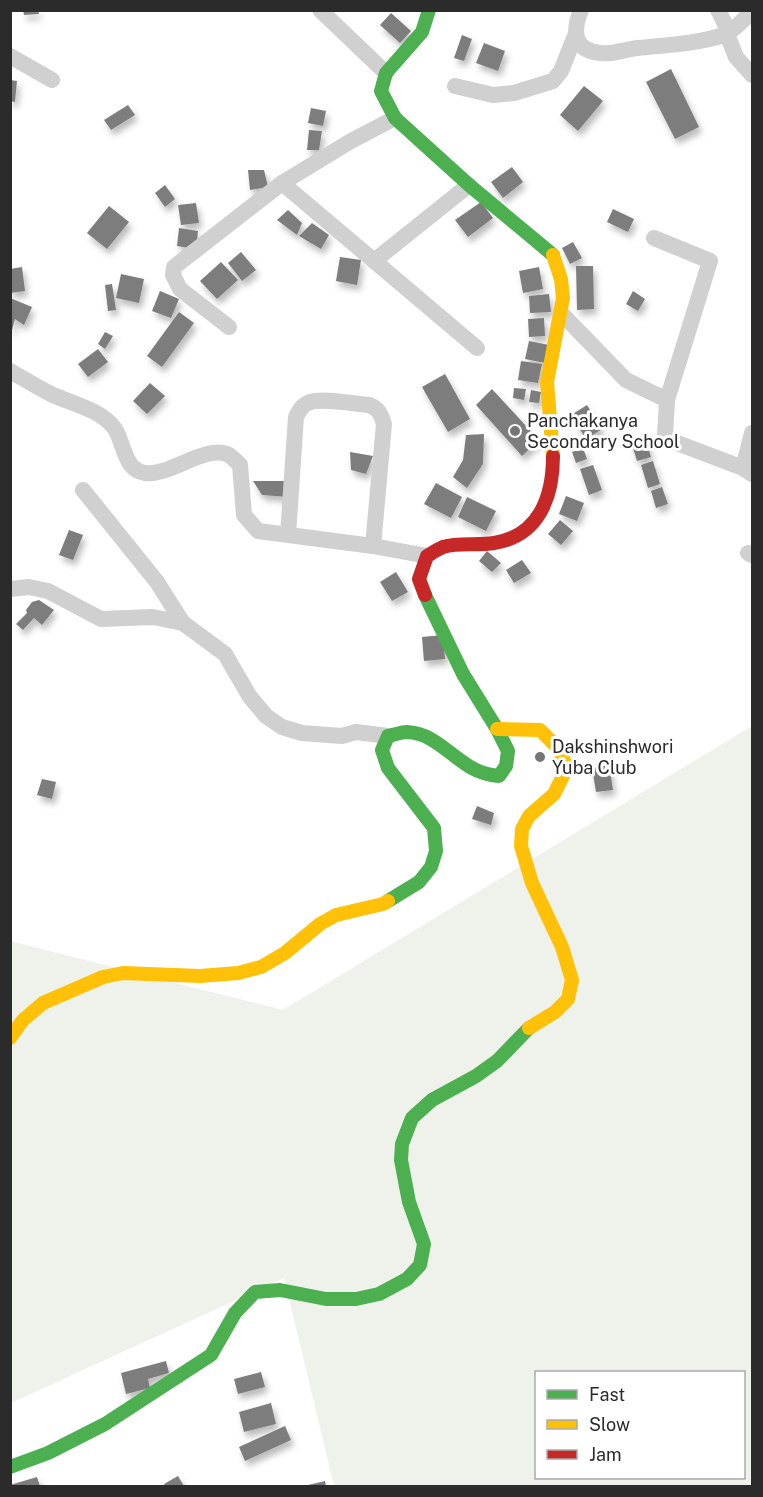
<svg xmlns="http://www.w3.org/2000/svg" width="763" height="1497" font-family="'Public Sans',sans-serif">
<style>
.green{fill:#eef2ea;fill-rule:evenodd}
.building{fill:#7d7d7d;filter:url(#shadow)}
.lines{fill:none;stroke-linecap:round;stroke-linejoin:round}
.street{stroke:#d0d0d0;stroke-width:16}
.fast{stroke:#4caf50;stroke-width:14}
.slow{stroke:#ffc107;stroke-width:14}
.jam{stroke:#c62828;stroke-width:14}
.poi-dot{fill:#757575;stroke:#fff;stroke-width:2}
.labels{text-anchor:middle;stroke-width:6;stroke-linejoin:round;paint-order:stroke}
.poi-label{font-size:18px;fill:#2b2b2b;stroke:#fff;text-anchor:start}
</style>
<defs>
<filter id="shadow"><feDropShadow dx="3" dy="5.5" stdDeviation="3" flood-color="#0004"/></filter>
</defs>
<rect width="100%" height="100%" fill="#fff"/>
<!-- green -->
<path class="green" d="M752 726V1486H334L284 1278 11 1403 10 941 283 1010ZM536 1372H744V1478H536Z"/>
<!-- building -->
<g class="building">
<path d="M23 10H38L39 14 24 15Z"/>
<path d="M391 13 411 31 400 43 380 25Z"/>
<path d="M462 35 472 39 464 61 454 58Z"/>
<path d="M484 43 505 51 498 71 476 63Z"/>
<path d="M671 69 699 127 675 139 646 82Z"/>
<path d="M10 80 17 81 15 102 10 101Z"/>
<path d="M584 86 603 101 578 131 560 115Z"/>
<path d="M128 105 135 115 111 130 104 120Z"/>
<path d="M311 108 326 111 323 126 308 123Z"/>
<path d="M309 130 322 131 319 150H307Z"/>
<path d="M512 167 523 182 503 198 491 182Z"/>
<path d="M248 170H264L268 187 250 190Z"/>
<path d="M165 185 175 199 165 207 155 193Z"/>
<path d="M481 202 493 218 468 237 455 220Z"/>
<path d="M196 203 199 223 181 225 178 205Z"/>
<path d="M109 206 129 222 107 249 87 233Z"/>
<path d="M613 209 634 219 628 232 607 222Z"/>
<path d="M288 210 302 223 297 235 277 220Z"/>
<path d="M312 223 329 235 321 249 299 236Z"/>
<path d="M179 228 198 231 196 249 177 246Z"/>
<path d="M573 242 582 258 570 264 562 248Z"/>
<path d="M241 252 256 270 242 281 228 263Z"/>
<path d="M340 257 361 260 357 285 336 281Z"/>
<path d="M221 262 238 280 217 299 200 281Z"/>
<path d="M576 266H593L594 309 577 310Z"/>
<path d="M22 267 25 291 10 293V269Z"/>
<path d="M539 267 543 289 523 293 519 271Z"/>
<path d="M121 274 144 279 139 303 116 298Z"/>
<path d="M112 284 116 310 108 311 105 285Z"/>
<path d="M160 291 179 299 171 318 152 311Z"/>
<path d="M633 291 645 299 638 311 626 304Z"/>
<path d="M549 294 551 312 530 313 529 296Z"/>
<path d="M10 298 32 307 24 325 15 319 11 334Z"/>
<path d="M179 312 194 323 162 367 147 356Z"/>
<path d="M544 318 545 336 529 337 528 319Z"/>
<path d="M105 332 113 336 105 349 98 344Z"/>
<path d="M529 341 549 345 546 363 525 359Z"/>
<path d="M98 349 108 362 88 377 78 364Z"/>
<path d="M521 361 542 364 538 383 518 380Z"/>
<path d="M445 374 470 419 448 432 422 387Z"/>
<path d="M150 383 165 396 147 414 133 401Z"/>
<path d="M514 388 526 389 524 400 513 398Z"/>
<path d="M492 389 539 440 522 456 476 405Z"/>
<path d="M531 390 541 392 539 403 529 402Z"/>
<path d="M587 405 602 429 586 439 571 415Z"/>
<path d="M484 434 483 464 467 488 453 477 463 460 466 435Z"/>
<path d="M645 437 651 457 637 461 631 442Z"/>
<path d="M583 448 587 459 576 463 572 452Z"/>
<path d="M350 452 373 456 366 474 351 470Z"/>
<path d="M653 461 660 484 648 488 641 465Z"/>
<path d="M593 465 602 490 589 495 580 469Z"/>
<path d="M253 481H289V497L262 495Z"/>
<path d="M436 483 462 497 451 518 424 504Z"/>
<path d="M662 487 668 504 656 508 651 491Z"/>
<path d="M566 496 584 503 577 521 559 514Z"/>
<path d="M467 497 496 511 486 531 458 517Z"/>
<path d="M560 520 573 531 561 545 548 534Z"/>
<path d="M69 530 83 535 73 560 59 555Z"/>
<path d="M487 551 501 563 492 572 479 561Z"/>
<path d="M522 560 531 573 514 583 506 570Z"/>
<path d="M396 572 408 592 392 601 380 582Z"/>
<path d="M39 600 54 610 42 625 34 618 23 630 16 624 27 613 26 610 32 602Z"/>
<path d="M443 635 445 659 424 661 422 637Z"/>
<path d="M609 765 613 790 596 792 592 768Z"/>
<path d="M42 779 56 782 52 799 37 795Z"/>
<path d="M477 806 494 813 491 825 472 819Z"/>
<path d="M166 1361 169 1373 148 1379 150 1388 126 1394 121 1373Z"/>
<path d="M261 1372 265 1387 238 1394 234 1379Z"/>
<path d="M271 1403 276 1424 244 1432 239 1412Z"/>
<path d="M285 1426 291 1440 245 1461 239 1447Z"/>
<path d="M178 1476 184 1486H165L164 1484Z"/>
<path d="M37 1477 40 1486H10V1485Z"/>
<path d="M325 1481 326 1486H304Z"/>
</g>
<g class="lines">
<!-- street -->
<g class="street">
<path d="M320 10 386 73"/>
<path d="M581 10C572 32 574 51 601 53 612 55 626 49 638 48 667 45 695 44 724 35 734 31 744 19 752 11"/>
<path d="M718 10 729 32"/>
<path d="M727 34 736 57 752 75"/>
<path d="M10 56 52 80"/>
<path d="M455 86 493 95 514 93 553 81 561 71 575 36"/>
<path d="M282 183 477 348"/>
<path d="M654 238 710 261 667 400"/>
<path d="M374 261 469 185"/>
<path d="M561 313 626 380 667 400 665 435 672 441 743 468 752 474"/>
<path d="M229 327 180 289 173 275 174 267 282 183 351 141 395 118"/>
<path d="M10 371C24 379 37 387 51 394 72 404 101 409 115 429 124 443 124 470 145 473 168 477 208 443 229 455 233 458 237 462 240 465L244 515 258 531 373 546 427 556"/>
<path d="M743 468 752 433"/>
<path d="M83 490 157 582 183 623"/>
<path d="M288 535 296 417C299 411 302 405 308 403 320 397 355 404 369 405 379 409 381 414 384 424L373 546"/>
<path d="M748 553 752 555"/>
<path d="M10 589 29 587 48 591 101 619 153 617 183 623 225 654 250 697 266 716 282 727 302 733 342 736 356 732 388 736"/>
</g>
<!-- fast -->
<g class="fast">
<path d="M429 10 422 32 386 73 381 91 395 118 469 185 553 255"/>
<path d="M388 901 419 882 431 867 436 851 434 828 388 768 382 750 388 736C394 735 401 732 407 732 434 733 450 756 472 768 481 773 489 775 499 776L506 766 508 751 497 729 463 674 425 595"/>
<path d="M10 1467 48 1453 105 1424 211 1355 235 1313 255 1292 280 1290 326 1299H356L379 1294 407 1279 420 1265 424 1244 409 1202 401 1160 402 1144 412 1118 432 1100 476 1076 497 1061 529 1028"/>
</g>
<!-- slow -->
<g class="slow">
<path d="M553 255 561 279 563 298 547 382 553 456"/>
<path d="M497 729 540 730 559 749 567 768 554 794 529 816 522 829 521 846 532 883 562 947 572 980 568 999 555 1012 529 1028"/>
<path d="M10 1038 23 1020 43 1003 103 977 123 973 200 976 238 973 261 967 285 953 320 924 336 915 383 904 388 901"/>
</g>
<!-- jam -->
<path class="jam" d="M425 595 419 579 427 556C432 553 438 549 443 547 459 542 478 546 494 543 539 536 553 497 553 456"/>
</g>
<!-- markers -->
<g class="poi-dot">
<circle cx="515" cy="431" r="6"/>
<circle cx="540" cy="757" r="6"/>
</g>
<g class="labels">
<!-- poi labels -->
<g class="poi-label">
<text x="527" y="427">Panchakanya<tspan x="527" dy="21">Secondary School</tspan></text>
<text x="552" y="753">Dakshinshwori<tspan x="552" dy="21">Yuba Club</tspan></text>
</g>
</g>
<!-- border -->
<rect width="763" height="1497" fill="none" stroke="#2b2b2b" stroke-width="24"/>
<!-- legend -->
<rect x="535" y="1371" width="210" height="108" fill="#ffffff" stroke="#aaaaaa" stroke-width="1.5"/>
<rect x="547" y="1390" width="30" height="9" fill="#4caf50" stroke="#aaaaaa" stroke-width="1.5"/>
<text x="589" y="1401" font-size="18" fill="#2b2b2b">Fast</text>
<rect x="547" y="1420" width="30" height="9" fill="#ffc107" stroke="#aaaaaa" stroke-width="1.5"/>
<text x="589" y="1431" font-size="18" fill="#2b2b2b">Slow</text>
<rect x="547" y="1450" width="30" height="9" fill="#c62828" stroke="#aaaaaa" stroke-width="1.5"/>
<text x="589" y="1461" font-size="18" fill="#2b2b2b">Jam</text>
</svg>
